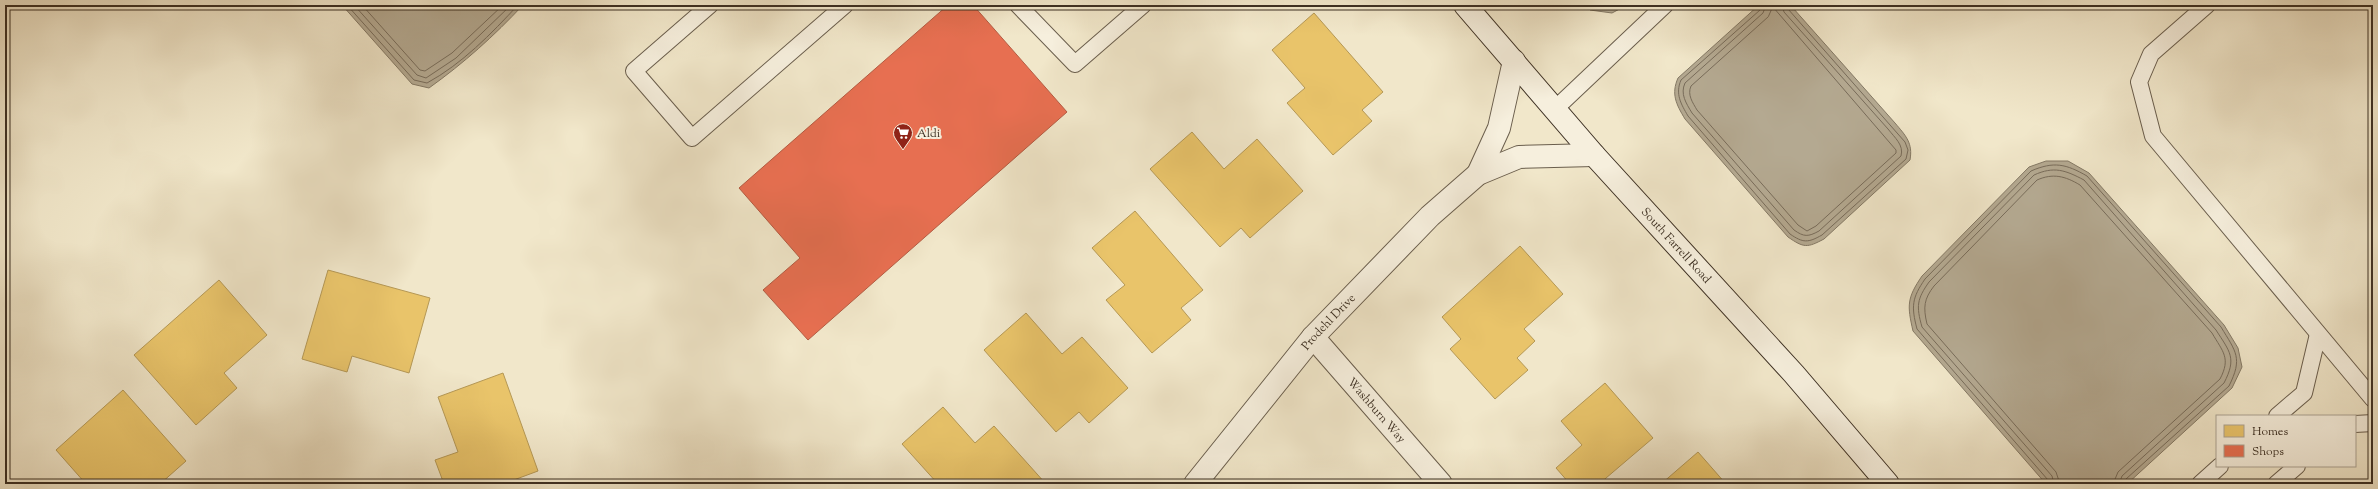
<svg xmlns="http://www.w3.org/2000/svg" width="2378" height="489" font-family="'Sorts Mill Goudy',serif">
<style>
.water{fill:#b4a991;stroke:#847965}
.homes{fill:#e9c46a;stroke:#b59855}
.shops{fill:#e76f51;stroke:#b45c43}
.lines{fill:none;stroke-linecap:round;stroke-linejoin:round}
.shore{stroke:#786c5a;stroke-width:1}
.lane-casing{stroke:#6a5e4d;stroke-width:18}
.street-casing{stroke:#6a5e4d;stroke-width:24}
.secondary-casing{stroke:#3d3023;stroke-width:24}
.lane{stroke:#f6efdd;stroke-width:16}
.street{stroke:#f6efdd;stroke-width:22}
.secondary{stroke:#f6efdd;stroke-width:22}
.labels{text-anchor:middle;stroke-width:4;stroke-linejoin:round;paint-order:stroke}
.poi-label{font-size:12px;fill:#3d3023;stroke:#f6efdd;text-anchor:start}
.street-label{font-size:12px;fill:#3d3023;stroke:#f6efdd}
</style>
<rect width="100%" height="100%" fill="#f1e7ca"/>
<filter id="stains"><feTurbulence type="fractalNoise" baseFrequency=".005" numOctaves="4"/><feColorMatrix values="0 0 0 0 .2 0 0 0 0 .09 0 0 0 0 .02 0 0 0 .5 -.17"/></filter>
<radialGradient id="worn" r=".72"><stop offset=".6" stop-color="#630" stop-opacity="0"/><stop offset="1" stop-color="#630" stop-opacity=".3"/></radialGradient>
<!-- water -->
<g class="water">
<path d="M342 5H523C494 36 464 63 429 88L412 84Z"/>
<path d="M1585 5H1627L1612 13 1590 10Z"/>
<path d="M1759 5H1789L1793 8 1895 123C1906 136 1913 143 1910 160L1824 239C1807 248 1804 248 1788 237L1685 119C1676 104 1671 94 1678 78Z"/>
<path d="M2046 161H2068L2089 173 2224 325 2238 348 2242 367 2232 388 2127 484H2046L1913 331C1907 305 1907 298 1922 276L2029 167Z"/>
</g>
<!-- homes -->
<g class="homes">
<path d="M1314 13 1383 92 1362 110 1372 121 1333 155 1287 103 1305 88 1272 50Z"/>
<path d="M1192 132 1224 169 1257 139 1303 191 1250 238 1241 228 1220 247 1150 169Z"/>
<path d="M1135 211 1203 290 1181 308 1191 320 1152 353 1106 300 1125 285 1092 248Z"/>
<path d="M1520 246 1563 294 1524 329 1535 341 1517 358 1528 370 1495 399 1450 349 1461 339 1442 317Z"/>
<path d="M328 270 430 298 409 373 352 356 347 372 302 359Z"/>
<path d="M219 280 267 335 224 373 237 388 196 425 134 355Z"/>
<path d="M1026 313 1062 354 1082 337 1128 388 1089 423 1079 412 1056 432 984 350Z"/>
<path d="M503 373 538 471 503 484H444L435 460 458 452 438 397Z"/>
<path d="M1605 383 1653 438 1599 484H1570L1556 468 1582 445 1561 421Z"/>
<path d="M123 390 186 461 160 484H86L56 450Z"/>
<path d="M943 407 975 443 994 426 1046 484H938L902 444Z"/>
<path d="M1698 452 1726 484H1661Z"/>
</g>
<!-- shops -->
<path class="shops" d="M948 5H973L1067 112 808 340 763 290 800 258 739 188Z"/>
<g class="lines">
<!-- shore -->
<g class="shore">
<path d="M347 5 414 80 427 83C462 64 491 34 518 5"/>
<path d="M354 5 417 75 426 78 456 58 511 5"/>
<path d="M362 5 420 70 425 71 452 53 503 5"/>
<path d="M1761 5 1760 10 1681 80C1675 94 1681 104 1688 116L1790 234C1803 243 1808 243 1822 235L1906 159 1908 150 1905 142 1788 9 1787 5"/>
<path d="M1766 5 1763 13 1685 83C1680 94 1686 103 1692 113L1794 230C1804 237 1808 237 1819 231L1901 156C1904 145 1895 138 1888 129L1784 12 1782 5"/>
<path d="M1773 7 1896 150V153L1816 226 1807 231 1798 225 1697 110C1693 103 1687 95 1691 86L1768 17Z"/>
<path d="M2049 484 2048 480 1917 329C1911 306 1912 298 1925 279L2031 171C2054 161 2066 164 2087 176L2221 327C2236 352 2243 358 2229 386L2126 479 2124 484"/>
<path d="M2054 484 2052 476 1922 327C1916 306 1917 299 1929 282L2034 175C2054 166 2065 170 2084 180L2216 330C2230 352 2237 358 2224 383L2122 476 2119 484"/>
<path d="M2060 484 2056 472 1927 324C1923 307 1924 299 1934 286L2037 180C2053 173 2065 176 2080 185L2212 333C2223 352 2231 358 2220 379L2118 472 2113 484"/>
</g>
<defs>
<g id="lane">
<path d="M710 5 634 71 692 138 845 5"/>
<path d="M1018 5 1075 64 1143 5"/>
<path d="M2207 5 2151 54 2139 82 2153 136 2373 399"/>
<path d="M1555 109 1665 5"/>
<path d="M2277 416 2304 393 2318 334"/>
<path d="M2355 424 2373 423"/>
<path d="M2200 484 2220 466"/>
<path d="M2276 484 2297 466"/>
</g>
<g id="street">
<path d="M1478 174 1499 128 1514 61"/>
<path id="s1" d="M1313 337 1441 484"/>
<path id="s2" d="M1195 484 1313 337 1430 216 1478 174 1519 157 1594 155"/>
</g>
<g id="secondary">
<path id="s3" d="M1465 5 1594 155 1794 374 1888 484"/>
</g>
</defs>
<!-- lane casing -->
<use href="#lane" class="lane-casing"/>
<!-- street casing -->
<use href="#street" class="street-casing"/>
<!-- secondary casing -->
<use href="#secondary" class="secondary-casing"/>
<!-- lane -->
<use href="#lane" class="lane"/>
<!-- street -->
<use href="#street" class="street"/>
<!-- secondary -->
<use href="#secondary" class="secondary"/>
</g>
<!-- icons -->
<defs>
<symbol id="supermarket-pin" viewBox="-11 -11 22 30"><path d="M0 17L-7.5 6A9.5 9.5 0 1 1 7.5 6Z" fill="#8f2418" stroke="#f6efdd"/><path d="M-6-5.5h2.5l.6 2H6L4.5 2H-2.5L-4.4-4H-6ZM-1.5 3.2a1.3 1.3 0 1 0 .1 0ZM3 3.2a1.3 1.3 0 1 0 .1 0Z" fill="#fff"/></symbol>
</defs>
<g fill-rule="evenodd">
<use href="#supermarket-pin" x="892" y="122" width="22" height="30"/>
</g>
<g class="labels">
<!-- poi labels -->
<g class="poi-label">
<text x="917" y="137">Aldi</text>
</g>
<!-- street labels -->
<g class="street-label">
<text dy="4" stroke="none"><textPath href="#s3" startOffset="320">South Farrell Road</textPath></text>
<text dy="4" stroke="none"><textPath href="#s2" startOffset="210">Prodehl Drive</textPath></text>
<text dy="4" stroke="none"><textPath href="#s1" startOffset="97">Washburn Way</textPath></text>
</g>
</g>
<!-- margin -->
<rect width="2378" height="489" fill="none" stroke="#f1e7ca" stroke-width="20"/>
<rect x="6" y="6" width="2366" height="477" fill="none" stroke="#3d3023" stroke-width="2"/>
<rect x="10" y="10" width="2358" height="469" fill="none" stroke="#3d3023"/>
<!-- legend -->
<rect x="2216" y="415" width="140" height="52" fill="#f6efdd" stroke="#aca393"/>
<rect x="2224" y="425" width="20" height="12" fill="#e9c46a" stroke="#aca393"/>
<text x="2252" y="435" font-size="12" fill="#3d3023">Homes</text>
<rect x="2224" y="445" width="20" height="12" fill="#e76f51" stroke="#aca393"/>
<text x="2252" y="455" font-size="12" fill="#3d3023">Shops</text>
<rect width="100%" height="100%" filter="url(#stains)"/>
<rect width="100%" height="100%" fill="url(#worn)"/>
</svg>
